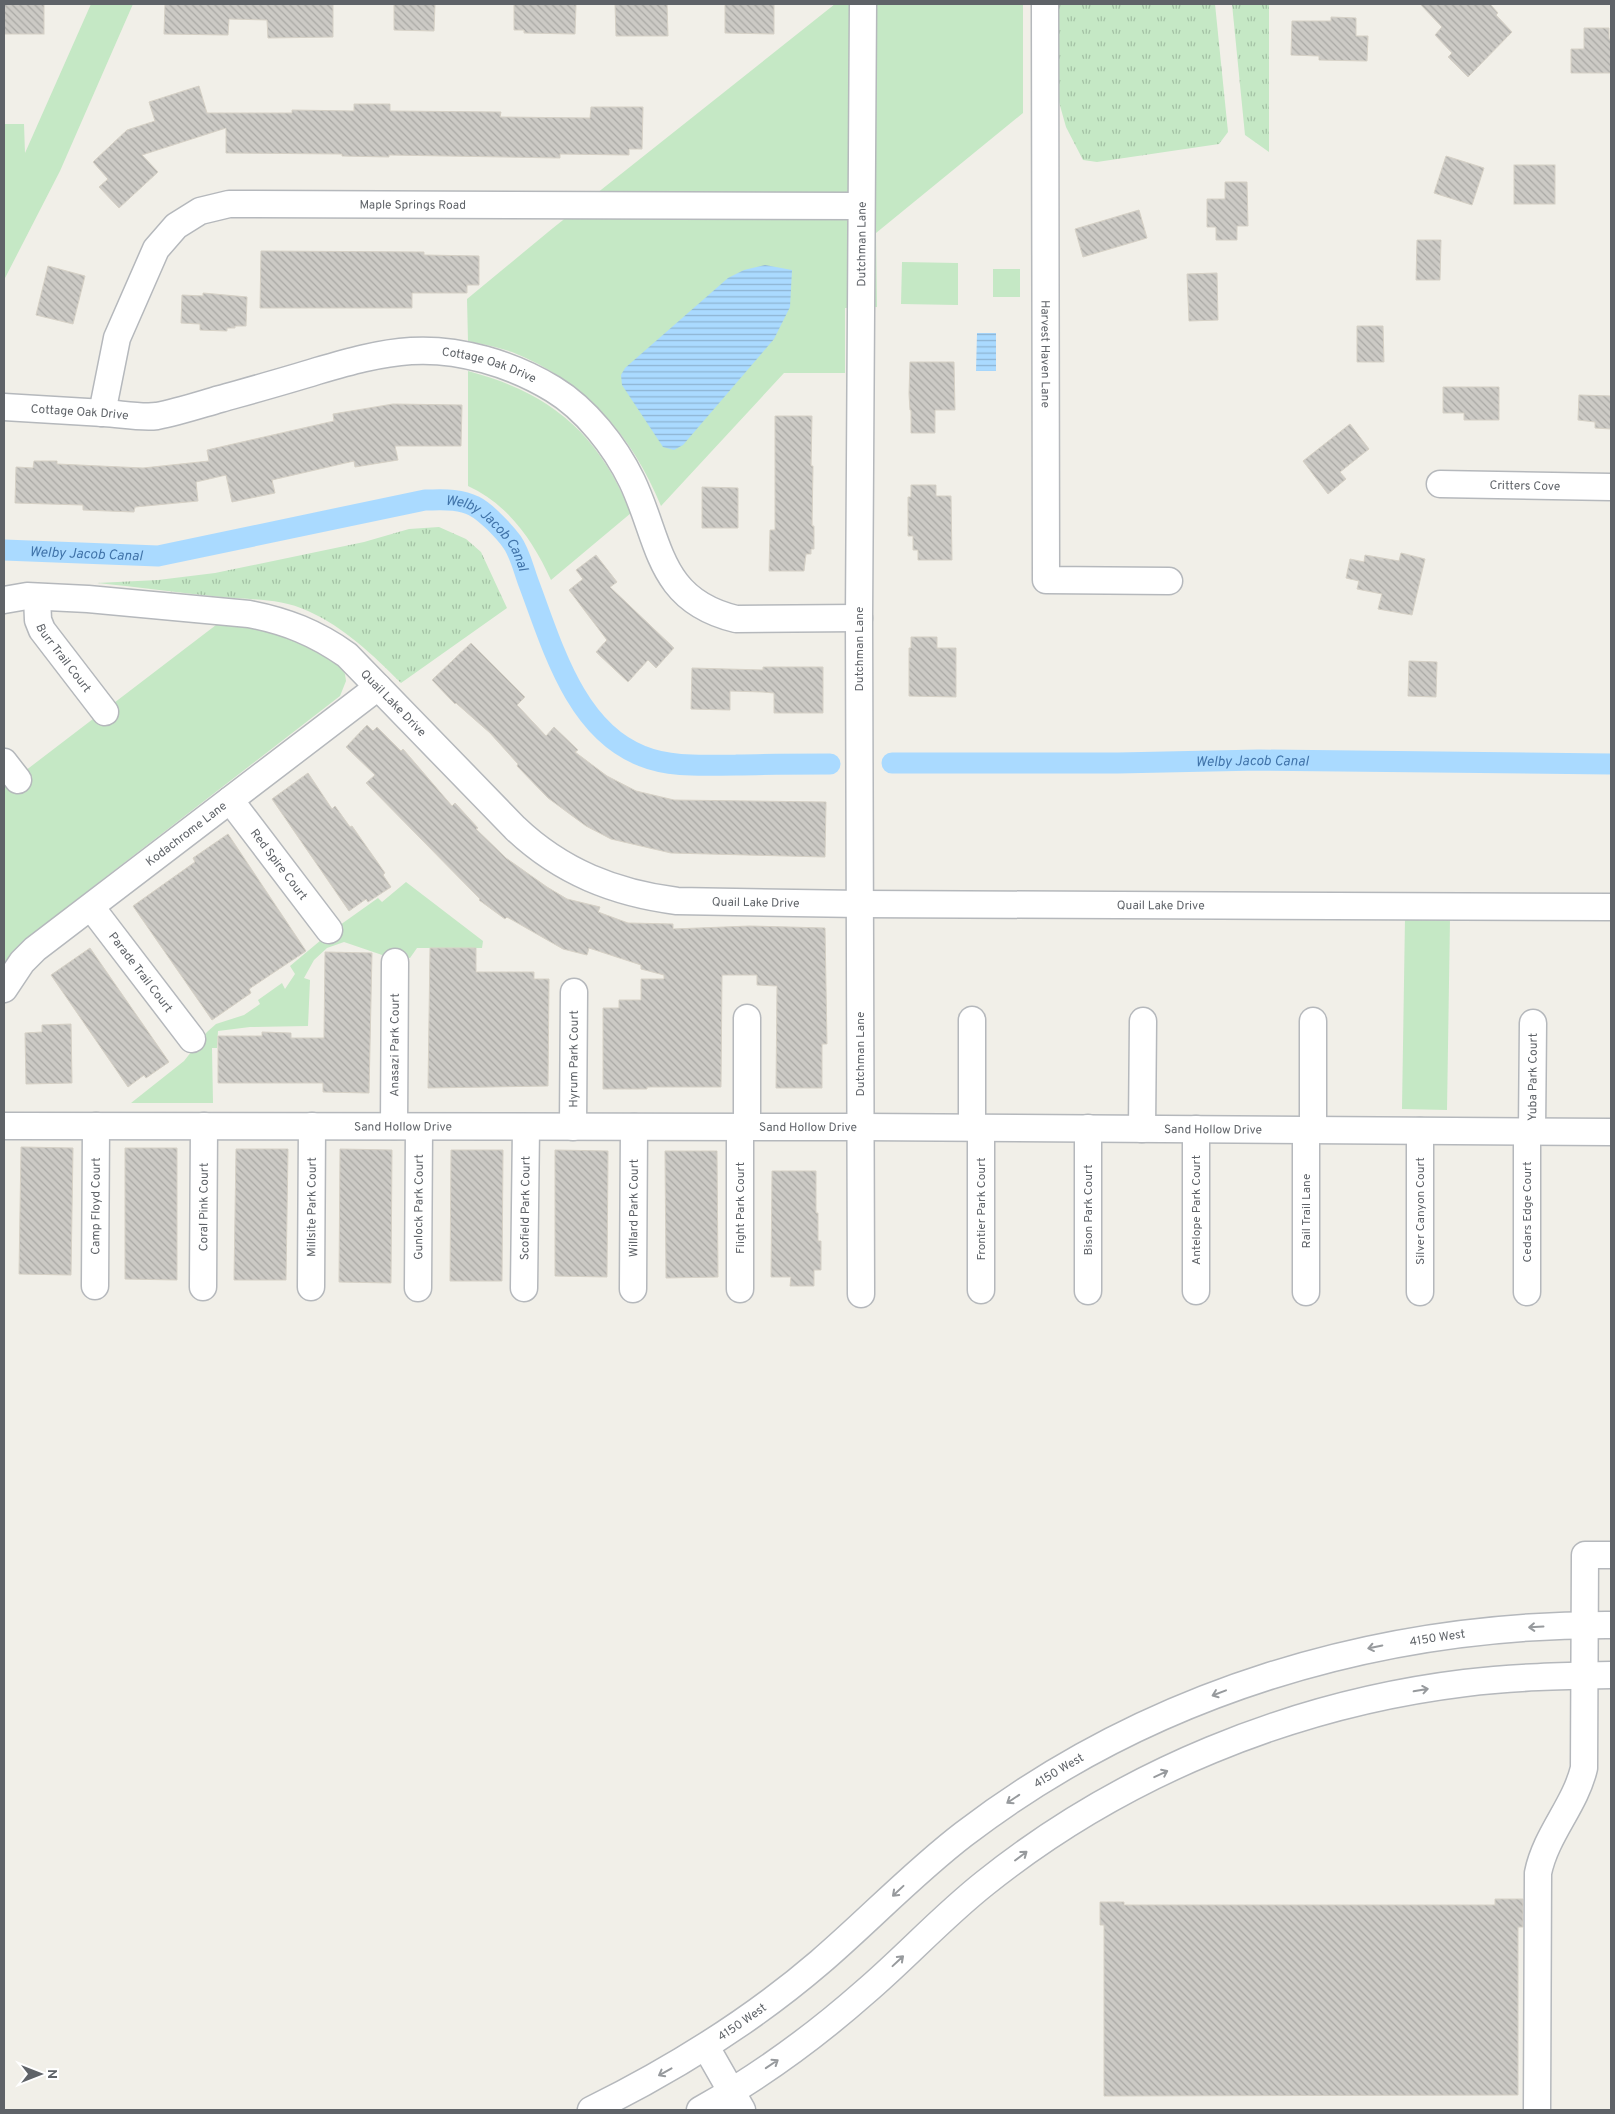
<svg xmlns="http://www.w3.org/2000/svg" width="1615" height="2114" font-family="Overpass,sans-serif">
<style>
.grass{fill:url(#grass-tufts)}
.green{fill:#c5e8c5}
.water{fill:url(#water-rules)}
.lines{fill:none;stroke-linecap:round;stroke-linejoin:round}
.canal{stroke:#aadaff;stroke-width:21}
.building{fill:url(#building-back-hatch);stroke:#d6d1c6}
.minor-casing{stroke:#b5b8bc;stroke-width:29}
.minor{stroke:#fff;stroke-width:26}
.oneway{stroke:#979a9d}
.labels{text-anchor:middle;stroke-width:4;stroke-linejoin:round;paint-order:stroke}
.street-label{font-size:12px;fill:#5f6368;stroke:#fff}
.water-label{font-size:14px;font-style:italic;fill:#4174aa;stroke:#fff}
</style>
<defs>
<pattern id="grass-tufts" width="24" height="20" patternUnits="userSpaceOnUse" patternTransform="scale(1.25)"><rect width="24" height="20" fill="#c5e8c5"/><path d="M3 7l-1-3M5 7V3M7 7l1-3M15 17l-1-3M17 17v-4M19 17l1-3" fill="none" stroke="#a3c0a4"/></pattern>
<pattern id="water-rules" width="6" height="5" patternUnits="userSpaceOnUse" patternTransform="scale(1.25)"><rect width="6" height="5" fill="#aadaff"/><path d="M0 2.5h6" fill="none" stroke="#8eb4d2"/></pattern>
<pattern id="building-back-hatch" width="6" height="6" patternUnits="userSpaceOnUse" patternTransform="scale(1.25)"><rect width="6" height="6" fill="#cccac5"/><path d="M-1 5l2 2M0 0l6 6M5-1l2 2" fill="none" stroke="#a9a8a4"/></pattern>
</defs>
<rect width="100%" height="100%" fill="#f1efe8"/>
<!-- grass -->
<g class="grass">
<path d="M1057 4H1215L1228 132 1219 144 1097 162 1083 160 1066 127 1059 102Z"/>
<path d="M1232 4H1269V152L1245 135Z"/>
<path d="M439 527 466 539 481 552 507 608 401 683C373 655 344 627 308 611 280 598 251 600 222 597 180 593 138 587 97 583L158 580 215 573 364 542 409 529Z"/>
</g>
<!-- green -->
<g class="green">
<path d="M91 4H133L60 171 4 280V124H24L25 153Z"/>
<path d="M835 4H1023V113L876 233 877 307 845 308V373H784L661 506C632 435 585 381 512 352 498 347 482 344 468 341L467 299 553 228Z"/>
<path d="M902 262 958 263V305L901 304Z"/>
<rect x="993" y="269" width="27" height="28"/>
<path d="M468 371C551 393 598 433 631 513L551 580C533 541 509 505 468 486Z"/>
<path d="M228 624 279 631 337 662 345 674 346 681 340 696 94 886 13 951 4 963V787L216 625Z"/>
<path d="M406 882 483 941 482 948H417L410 958 388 957 344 942 327 948 314 960 304 978 310 980 308 1026 250 1027 218 1031 217 1048H212L213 1103H131L184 1061 207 1032 216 1024 244 1015 260 1004 258 1000 282 983 285 989 295 974 290 966 333 930 378 898 382 902Z"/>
<path d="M1405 918H1450L1447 1110 1402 1109Z"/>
</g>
<!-- water -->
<g class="water">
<path d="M765 265 792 270 790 307 774 339 683 445 674 450 663 447 622 385 621 375 625 368 728 278 744 270Z"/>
<path d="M977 333H996V371H976Z"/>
</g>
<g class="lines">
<!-- canal -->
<g class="canal">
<path id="s1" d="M4 550 158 556 425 500C440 500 459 498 474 506 486 512 504 531 512 542 520 553 524 571 529 584 552 645 575 730 642 756 671 768 705 765 736 765 767 764 799 764 830 764"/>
<path id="s2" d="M892 763H1118L1259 760 1611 764"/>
</g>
</g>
<!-- building -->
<g class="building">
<rect x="4" y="4" width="40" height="30"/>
<path d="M165 4H333V37L268 38 267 20 229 19 228 35 164 34Z"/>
<path d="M394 4H435L434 31 394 30Z"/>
<path d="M514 4H576L575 34 524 33V30H514Z"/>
<path d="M615 4H667L668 36H616Z"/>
<path d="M725 4H774V34L725 33Z"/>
<path d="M1420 4H1490L1498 13 1496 15 1512 32 1468 77 1448 57 1452 53 1435 35 1442 27Z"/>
<path d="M1331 17 1356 18V36H1368L1367 61 1319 60V56L1291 55 1292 21H1331Z"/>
<path d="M1584 28H1609V39H1611V73H1571V49H1584Z"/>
<path d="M199 86 207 113H292V110L354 111V104H390V111L501 112 500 117 590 118 591 107H643L642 149H629V155L560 154V158L389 155V157L342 156V154L226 153V128L142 155 158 172 119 208 99 187 108 179 93 162 127 130 155 121 149 102Z"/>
<path d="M1446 156 1484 168 1472 205 1434 193Z"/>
<rect x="1514" y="165" width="41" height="39"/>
<path d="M1225 182H1247L1248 226H1237V240H1216V227H1207V199H1225Z"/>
<path d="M1139 210 1147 238 1083 257 1075 229Z"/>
<path d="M1417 240H1441L1440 280H1416Z"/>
<path d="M261 251 424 252V255L479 256V285H467V293H412V308H260Z"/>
<path d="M48 266 85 276 73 324 36 315Z"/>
<path d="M1217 273 1218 320 1189 321 1187 274Z"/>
<path d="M203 293 247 297 246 326H235V328H227V331L200 330V324L181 323 182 295 203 296Z"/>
<path d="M1357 326H1383L1384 362H1357Z"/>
<path d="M910 362H954L955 410H935V433H911V410H910L909 394Z"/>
<path d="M1443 387H1499V420H1464V413H1443Z"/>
<path d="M1579 395 1611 396V429L1595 428V422L1578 420Z"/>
<path d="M393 404 462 405 461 446H395L398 460 355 467 354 461 272 480 275 493 232 502 226 475 196 482 198 501 135 507 134 512 83 510V505L15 503 16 467 33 468 34 461H57V464L143 468 209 461 207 450 334 421 333 414Z"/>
<path d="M775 416H812L811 466H813L812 526H814V549H811V554H806L804 571H769L770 530H775Z"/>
<path d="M1350 424 1369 449 1340 472 1346 479 1328 494 1303 461Z"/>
<path d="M911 485H936V496H951L952 560H918V550H913V536H908V497H911Z"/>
<path d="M702 487 738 488V528H702Z"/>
<path d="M1401 553 1425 559 1412 615 1378 609 1382 594 1357 589 1359 581 1346 578 1350 559 1364 562 1365 555 1399 561Z"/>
<path d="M596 555 617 582 610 587 674 648 656 668 648 660 628 682 596 652 607 640 569 590 583 579 576 570Z"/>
<path d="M911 637H937V648H956V697L909 696V648H911Z"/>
<path d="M471 643 525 697 517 705 546 736 554 727 578 750 575 752 607 776 636 791 674 800 826 802 825 857 671 853 611 839 586 826 548 798 517 766 518 764 490 733 456 703 455 704 432 680Z"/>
<path d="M1409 661 1437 662 1436 697 1408 696Z"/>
<path d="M763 667H823V713H774V693L763 692 730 691V710L691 709 692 668 763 670Z"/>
<path d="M367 725 373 731 377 727 401 751 403 749 452 806 455 803 478 828 476 829 506 858 547 887 567 899 600 907 598 912 628 923 673 924V929L750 926 825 928 827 1044H822V1088H776L777 986 757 985V975H722L721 1087H647V1089H603V1008H619V1000H641V979H664V975L641 969V965L589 948 587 955 563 949 507 917 505 919 479 900 480 899 366 783 375 775 346 747Z"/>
<path d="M308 773 332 809 335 806 350 827 352 826 385 873 383 875 391 887 368 902 366 899 349 911 272 799Z"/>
<path d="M228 834 306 951 249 989 251 993 212 1020 133 906 195 862 193 858Z"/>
<path d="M90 948 169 1062 146 1078 144 1075 128 1087 51 975Z"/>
<path d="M430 948H476V972H534V979H549L548 1086 428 1088Z"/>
<path d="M325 952 372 953 369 1093 323 1092V1083H218V1036H262V1032L291 1033V1038H324Z"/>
<path d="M71 1024 72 1083 26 1084 25 1033 42 1032V1025Z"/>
<path d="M21 1147 73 1148 71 1275 19 1274Z"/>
<path d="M125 1148H177V1280L125 1279Z"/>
<path d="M236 1149H288L286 1280H234Z"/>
<path d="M340 1149 392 1150 391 1283 339 1282Z"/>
<path d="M451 1150H503L502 1281H450Z"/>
<path d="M555 1150 608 1151 607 1277 555 1276Z"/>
<path d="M665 1151H717L718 1277 666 1278Z"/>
<path d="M772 1171H816V1213H818V1241H821V1270H814V1286H790L791 1277H771Z"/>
<path d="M1495 1899H1523V1927H1518V2095L1104 2096V1925H1100V1902H1124V1905H1495Z"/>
</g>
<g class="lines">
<defs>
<g id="minor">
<path id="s3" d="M1045 4 1046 580 1169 581"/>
<path id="s4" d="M4 407C37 409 71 411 104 413 121 414 141 418 157 416 178 412 199 405 220 399 252 390 285 381 317 371 348 362 379 353 411 351 459 348 512 364 553 389 586 409 615 446 632 481 661 542 657 600 736 619L859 618"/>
<path id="s5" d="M102 413 117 338 156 249 176 226 200 211 229 204 860 206"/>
<path id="s6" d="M1440 484 1611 487"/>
<path id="s7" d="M37 597 38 620 42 630 105 712"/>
<path id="s8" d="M4 600 27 596 88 599 249 614C286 621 316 633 347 655L515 828C561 872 615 893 677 901L860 904 1611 907"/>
<path d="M4 762 18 780"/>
<path id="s9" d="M230 800 329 930"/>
<path id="s10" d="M91 907 192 1039"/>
<path id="s11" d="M4 989 22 962 35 949 378 687"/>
<path d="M972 1020V1128"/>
<path d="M1313 1021V1130"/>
<path id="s12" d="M4 1126 861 1127 1611 1132"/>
<path id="s13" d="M394 1126 395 962"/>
<path id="s14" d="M573 1127 574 992"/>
<path d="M747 1127V1018"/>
<path d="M1142 1129 1143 1021"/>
<path id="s15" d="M1532 1131 1533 1023"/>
<path id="s16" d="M95 1286 96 1126"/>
<path id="s17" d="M203 1287 204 1126"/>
<path id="s18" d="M311 1287 312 1126"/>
<path id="s19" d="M418 1288 419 1127"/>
<path id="s20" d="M524 1288 526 1127"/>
<path id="s21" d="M633 1289 634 1127"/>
<path d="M740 1289V1127"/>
<path d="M981 1290V1128"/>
<path d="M1088 1291V1128"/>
<path d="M1196 1291V1129"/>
<path d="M1306 1292V1130"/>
<path d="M1420 1292V1131"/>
<path d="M1527 1292V1131"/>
<path id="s22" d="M861 1294 859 618 863 4"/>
<path d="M706 2047 742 2110"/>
<path id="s23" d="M591 2110C674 2069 750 2022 820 1962 869 1920 913 1873 964 1834 1150 1692 1378 1624 1611 1625"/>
<path d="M700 2110C759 2077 814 2037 865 1992 906 1957 942 1917 985 1883 1121 1774 1292 1704 1465 1683 1514 1677 1562 1676 1611 1675"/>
<path d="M1537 2110 1538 1873C1546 1834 1575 1806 1584 1768L1585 1555H1611"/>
</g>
</defs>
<!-- minor casing -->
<use href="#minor" class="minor-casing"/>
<!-- minor -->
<use href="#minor" class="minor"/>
</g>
<!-- one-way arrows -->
<defs><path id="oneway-shaft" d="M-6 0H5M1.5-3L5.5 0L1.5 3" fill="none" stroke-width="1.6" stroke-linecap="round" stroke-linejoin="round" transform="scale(1.25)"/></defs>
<g class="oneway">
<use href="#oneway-shaft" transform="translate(1536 1627) rotate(177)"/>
<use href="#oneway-shaft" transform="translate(1375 1647) rotate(168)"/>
<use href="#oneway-shaft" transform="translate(1421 1690) rotate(-10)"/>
<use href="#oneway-shaft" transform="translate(1219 1693) rotate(159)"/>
<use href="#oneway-shaft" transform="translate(1161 1774) rotate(-25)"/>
<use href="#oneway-shaft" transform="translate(1013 1799) rotate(146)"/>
<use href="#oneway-shaft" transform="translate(1021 1856) rotate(-37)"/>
<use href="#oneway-shaft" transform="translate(898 1891) rotate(137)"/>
<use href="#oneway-shaft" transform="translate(898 1961) rotate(-43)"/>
<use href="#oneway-shaft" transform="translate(772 2064) rotate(-34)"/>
<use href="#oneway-shaft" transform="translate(665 2072) rotate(151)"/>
</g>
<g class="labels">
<!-- street labels -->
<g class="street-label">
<text dy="4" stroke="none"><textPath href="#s5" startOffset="446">Maple Springs Road</textPath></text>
<text dy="4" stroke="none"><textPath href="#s22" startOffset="1050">Dutchman Lane</textPath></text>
<text dy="4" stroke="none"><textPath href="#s3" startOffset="350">Harvest Haven Lane</textPath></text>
<text dy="4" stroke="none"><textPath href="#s4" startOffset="496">Cottage Oak Drive</textPath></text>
<text dy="4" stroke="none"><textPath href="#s4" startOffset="76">Cottage Oak Drive</textPath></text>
<text dy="4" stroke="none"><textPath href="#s6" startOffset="85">Critters Cove</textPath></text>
<text transform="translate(859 649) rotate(-90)" y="4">Dutchman Lane</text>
<text dy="4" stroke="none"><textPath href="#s7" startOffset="69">Burr Trail Court</textPath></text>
<text dy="4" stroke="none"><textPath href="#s8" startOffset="420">Quail Lake Drive</textPath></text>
<text dy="4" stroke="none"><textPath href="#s11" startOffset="241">Kodachrome Lane</textPath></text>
<text dy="4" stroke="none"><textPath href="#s9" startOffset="81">Red Spire Court</textPath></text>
<text dy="4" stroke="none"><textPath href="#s8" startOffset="854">Quail Lake Drive</textPath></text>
<text dy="4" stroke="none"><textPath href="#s8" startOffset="1259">Quail Lake Drive</textPath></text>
<text dy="4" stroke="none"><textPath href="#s10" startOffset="82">Parade Trail Court</textPath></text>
<text dy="4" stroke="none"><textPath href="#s13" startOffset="81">Anasazi Park Court</textPath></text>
<text transform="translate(860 1054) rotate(-90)" y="4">Dutchman Lane</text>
<text dy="4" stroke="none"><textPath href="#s14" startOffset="68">Hyrum Park Court</textPath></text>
<text dy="4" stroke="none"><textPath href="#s15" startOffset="54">Yuba Park Court</textPath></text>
<text dy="4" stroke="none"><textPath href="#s12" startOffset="399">Sand Hollow Drive</textPath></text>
<text dy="4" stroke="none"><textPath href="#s12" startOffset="804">Sand Hollow Drive</textPath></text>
<text dy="4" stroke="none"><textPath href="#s12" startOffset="1209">Sand Hollow Drive</textPath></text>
<text dy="4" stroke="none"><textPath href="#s16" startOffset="80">Camp Floyd Court</textPath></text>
<text dy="4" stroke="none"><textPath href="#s17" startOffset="80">Coral Pink Court</textPath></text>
<text dy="4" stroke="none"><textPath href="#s18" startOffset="80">Millsite Park Court</textPath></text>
<text dy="4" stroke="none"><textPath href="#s19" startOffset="81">Gunlock Park Court</textPath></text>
<text dy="4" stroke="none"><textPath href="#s20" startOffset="80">Scofield Park Court</textPath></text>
<text dy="4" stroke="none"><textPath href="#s21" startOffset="81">Willard Park Court</textPath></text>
<text transform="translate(740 1208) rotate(-90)" y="4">Flight Park Court</text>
<text transform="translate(981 1209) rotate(-90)" y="4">Frontier Park Court</text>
<text transform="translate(1088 1210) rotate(-90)" y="4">Bison Park Court</text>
<text transform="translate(1196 1210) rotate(-90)" y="4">Antelope Park Court</text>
<text transform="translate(1306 1211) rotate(-90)" y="4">Rail Trail Lane</text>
<text transform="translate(1420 1211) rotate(-90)" y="4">Silver Canyon Court</text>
<text transform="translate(1527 1212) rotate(-90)" y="4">Cedars Edge Court</text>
<text dy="4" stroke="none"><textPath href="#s23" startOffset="984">4150 West</textPath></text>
<text dy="4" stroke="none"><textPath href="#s23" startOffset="580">4150 West</textPath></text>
<text dy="4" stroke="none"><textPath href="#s23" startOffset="175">4150 West</textPath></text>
</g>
<!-- water labels -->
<g class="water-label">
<text dy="5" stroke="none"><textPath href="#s1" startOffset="504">Welby Jacob Canal</textPath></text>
<text dy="5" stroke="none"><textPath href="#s1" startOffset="82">Welby Jacob Canal</textPath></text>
<text dy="5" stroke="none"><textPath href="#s2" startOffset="360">Welby Jacob Canal</textPath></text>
</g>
</g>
<!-- border -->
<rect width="1615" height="2114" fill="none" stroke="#5f6368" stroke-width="10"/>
<!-- north arrow -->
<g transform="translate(40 2074) rotate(90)" stroke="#ffffff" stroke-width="4" paint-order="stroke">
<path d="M0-4L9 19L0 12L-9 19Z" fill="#5f6368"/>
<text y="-8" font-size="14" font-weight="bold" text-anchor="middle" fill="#5f6368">N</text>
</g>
</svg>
